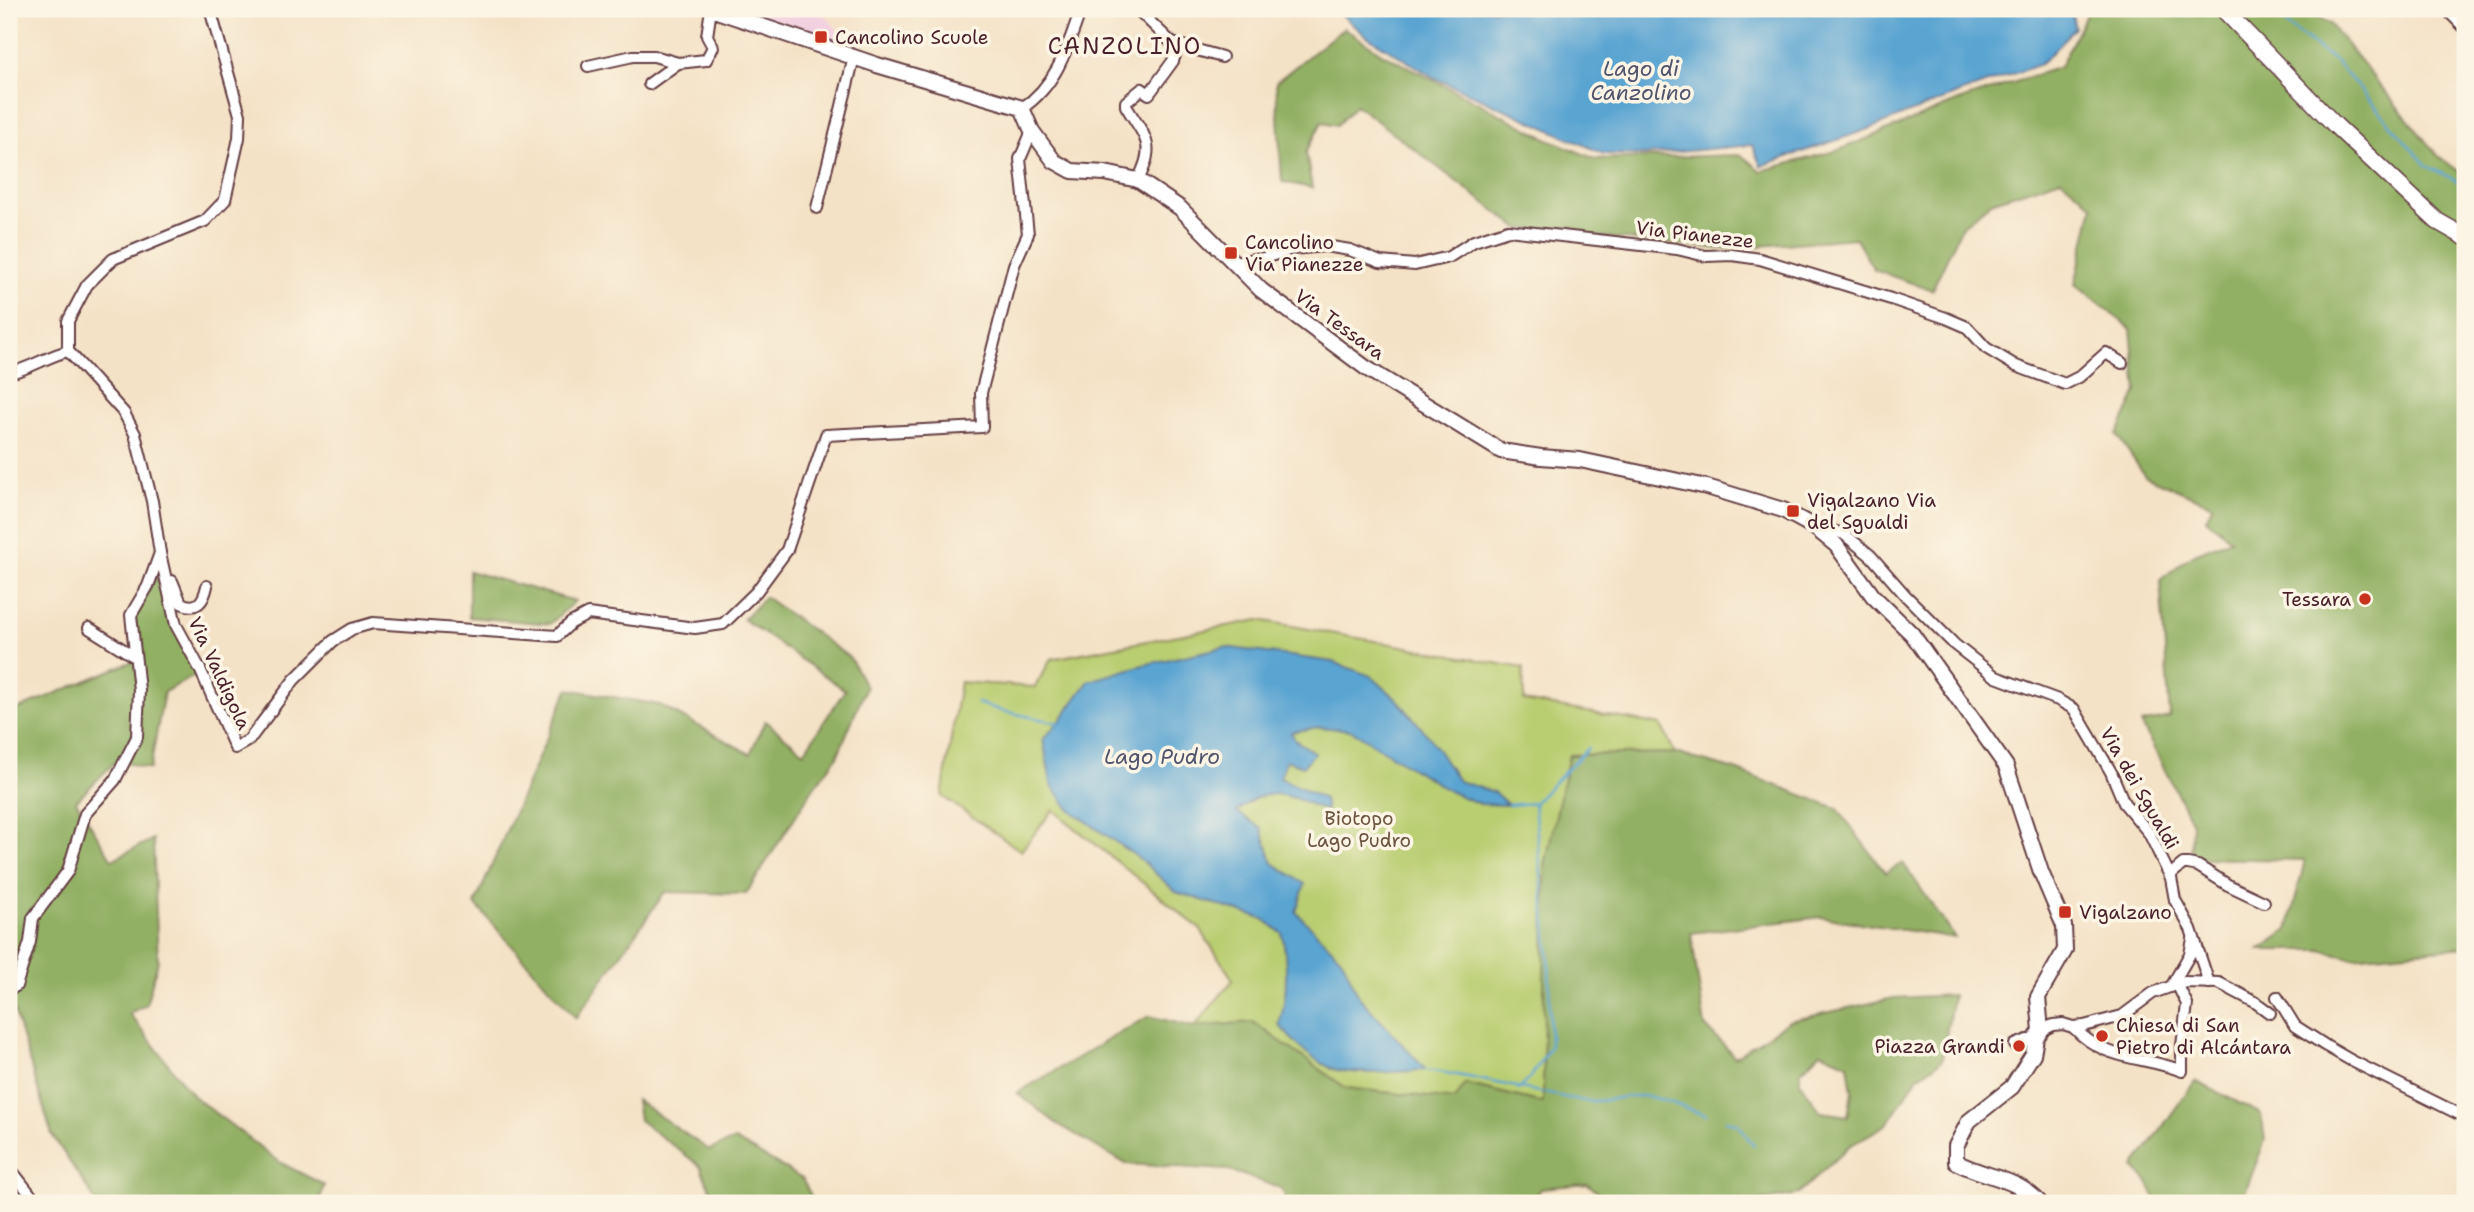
<svg xmlns="http://www.w3.org/2000/svg" width="2474" height="1212" font-family="'Shantell Sans',sans-serif">
<style>
.built{fill:#f2cfe0}
.green{fill:#b9cd71;stroke:#82764e;stroke-width:2}
.forest{fill:#92b063;stroke:#6e6847;stroke-width:2;fill-rule:evenodd}
.water{fill:#5aa4d2;stroke:#52627e;stroke-width:2}
.lines{fill:none;stroke-linecap:round;stroke-linejoin:round}
.stream{stroke:#5aa4d2;stroke-width:2.5}
.minor-casing{stroke:#643c42;stroke-width:14}
.tertiary-casing{stroke:#643c42;stroke-width:18}
.secondary-casing{stroke:#643c42;stroke-width:19}
.minor{stroke:#fff;stroke-width:10}
.tertiary{stroke:#fff;stroke-width:14}
.secondary{stroke:#fff;stroke-width:16}
.poi-dot{fill:#c8321e;stroke:#fcf5e5;stroke-width:2.5}
.labels{text-anchor:middle;stroke-width:7;stroke-linejoin:round;paint-order:stroke}
.poi-label{font-size:19px;fill:#4a1f2b;stroke:#fcf5e5;text-anchor:start}
.street-label{font-size:19px;fill:#4a1f2b;stroke:#fcf5e5}
.park-label{font-size:19px;fill:#6b5340;stroke:#fcf5e5}
.water-label{font-size:21px;font-style:italic;fill:#50546e;stroke:#fcf5e5}
.quarter-label{font-size:23px;letter-spacing:2px;fill:#4a1f2b;stroke:#fcf5e5}
</style>
<rect width="100%" height="100%" fill="#fcf5e5"/>
<filter id="ink" filterUnits="userSpaceOnUse"><feTurbulence type="fractalNoise" baseFrequency=".0143" numOctaves="2"/><feDisplacementMap in="SourceGraphic" scale="14" xChannelSelector="R" yChannelSelector="G"/><feConvolveMatrix kernelMatrix="1 2 1 2 8 2 1 2 1" color-interpolation-filters="sRGB"/></filter>
<filter id="wash" filterUnits="userSpaceOnUse"><feTurbulence type="fractalNoise" baseFrequency=".00686" numOctaves="4" result="noise"/><feDisplacementMap in="SourceGraphic" scale="28" xChannelSelector="R" yChannelSelector="G"/><feGaussianBlur stdDeviation="1.57" result="paint"/><feColorMatrix in="noise" values="0 0 0 0 0 0 0 0 0 0 0 0 0 0 0 0 0 1.4 0 .05"/><feComposite in="paint" operator="in"/></filter>
<g filter="url(#wash)">
<rect width="100%" height="100%" fill="#f4e2c6"/>
<!-- built -->
<path class="built" d="M734 9H820L850 44 847 46H841L824 35 810 31 801 33Z"/>
<!-- green -->
<path class="green" d="M1259 620 1523 668 1524 701 1661 725 1675 753 1569 755 1566 770 1544 1103 1465 1084 1455 1100 1346 1088 1253 1022 1194 1027 1233 980 1200 929 1053 810 1021 851 942 796 960 682 1035 687 1051 659Z"/>
<!-- forest -->
<g class="forest">
<path d="M2089 9H2206L2212 13 2214 9H2303L2329 23 2437 155 2465 176V947L2351 957 2320 950H2260L2288 930 2305 860 2191 858 2192 823 2141 723 2170 717 2160 580 2192 555 2231 539 2206 519 2213 505 2145 476 2117 435 2137 392 2131 329 2075 284 2093 206 2061 179 1991 202 1962 226 1932 290 1874 270 1856 238 1721 249 1518 228 1356 105 1337 125 1322 122 1306 152 1312 188 1282 182 1276 82 1344 28 1383 54 1548 139 1595 159 1741 155 1761 171 1839 150 1964 99 2060 67Z"/>
<path d="M469 571 575 601 550 624 469 617Z"/>
<path d="M156 577 198 674 164 692 150 769 117 760 76 801 112 860 153 839 158 961 146 1005 129 1013 193 1096 281 1163 324 1185 319 1203H97L52 1135 9 994V713L138 659 133 616Z"/>
<path d="M765 597 850 658 866 687 837 757 814 787 746 894 665 892 576 1018 475 904 568 689 660 705 750 754 765 721 804 752 845 690 743 619Z"/>
<path d="M1675 753 1735 770 1837 808 1885 873 1903 863 1955 938 1821 917 1691 933 1705 1026 1735 1057 1789 1021 1894 998 1953 995 1942 1060 1917 1078 1887 1124 1848 1147 1798 1194 1749 1203H1610L1588 1184 1541 1188 1532 1203H1289L1281 1188 1228 1170 1126 1164 1056 1123 1017 1093 1149 1016 1194 1027 1253 1022 1346 1088 1455 1100 1465 1084 1543 1103 1545 865 1569 755ZM1821 1052 1848 1064 1852 1092 1848 1116 1821 1112 1800 1082V1072Z"/>
<path d="M2195 1081 2261 1114 2265 1140 2244 1195 2238 1203H2158L2148 1182 2134 1167Z"/>
<path d="M636 1100 709 1150 735 1140 802 1179 815 1203H716L700 1166 639 1120Z"/>
</g>
<!-- water -->
<g class="water">
<path d="M1335 9H2071L2075 28 2041 64 1957 94 1869 129 1761 166 1752 145 1645 155 1604 154 1435 78 1365 35Z"/>
<path d="M1225 647 1333 662 1371 676 1397 699 1430 738 1458 781 1494 792 1508 805 1480 804 1451 792 1351 730 1319 727 1291 732 1295 740 1315 753 1303 766 1286 760 1280 778 1324 799 1326 811C1291 797 1268 781 1237 812L1261 828 1273 863 1305 884 1296 912 1342 959 1359 997 1426 1070C1402 1071 1349 1077 1329 1067 1309 1058 1293 1041 1279 1025 1288 995 1288 964 1282 933L1263 919 1176 892 1141 860 1069 809 1051 784 1043 739 1059 722 1089 681 1143 665Z"/>
</g>
<g class="lines">
<!-- stream -->
<g class="stream">
<path d="M2266 9 2336 62 2427 166 2465 185"/>
<path d="M977 703 1002 711 1059 723"/>
<path d="M1508 805 1534 803 1588 748"/>
<path d="M1426 1070C1480 1077 1532 1092 1585 1101 1601 1103 1618 1097 1634 1096 1660 1095 1682 1108 1706 1115"/>
<path d="M1519 1089 1532 1075 1550 1047 1549 957 1534 803"/>
<path d="M1726 1120 1738 1124 1754 1146"/>
</g>
</g>
</g>
<g filter="url(#ink)">
<g class="lines">
<defs>
<g id="minor">
<path d="M1137 9 1172 43 1222 57"/>
<path d="M2446 9 2465 28"/>
<path d="M588 66 633 56H654L678 63 706 60 713 47 707 36 711 9"/>
<path d="M649 84 678 63"/>
<path d="M1022 108C1057 85 1068 46 1081 9"/>
<path d="M1138 180C1157 144 1145 138 1126 106V102L1142 89 1149 94 1173 61 1175 55 1172 43"/>
<path d="M817 208 854 57"/>
<path d="M1233 262 1264 258 1292 249 1325 246 1350 250 1380 262 1415 265 1449 257 1474 241 1508 230 1677 249 1706 256 1732 255 1760 259 1891 299 1946 318 1967 327 1986 348 2016 366 2065 384 2079 377 2106 353 2122 363"/>
<path d="M68 351 124 413 135 434 152 501 160 553 176 625 200 669 235 748 249 740 294 680 333 641 352 629 373 623 557 636 571 623 588 614 695 628 723 624 756 592 787 550 826 435 982 427 981 393 1014 265 1028 234 1020 159 1032 131"/>
<path d="M68 351V321L87 285 113 259 205 221 225 200 239 138 240 115 210 9"/>
<path d="M9 373C30 369 47 356 68 351"/>
<path d="M1817 527 1844 534 1871 556 1906 596 1955 645 1996 677 2058 700 2074 709 2111 772 2124 803 2149 833 2171 878 2175 900 2191 929 2209 983"/>
<path d="M172 581 181 603C198 611 204 600 207 586"/>
<path d="M89 628 135 657"/>
<path d="M2170 875 2183 864H2188L2198 866 2228 885 2264 902"/>
<path d="M2171 987 2190 954 2193 939"/>
<path d="M9 990 16 986 30 942 33 918 68 871 85 814 115 780 137 737 139 690 131 615 148 586 160 553"/>
<path d="M2277 997 2295 1026 2326 1046 2352 1061 2465 1117"/>
<path d="M2073 1027C2106 1062 2140 1055 2182 1071V1046L2187 1004 2178 986"/>
<path d="M2041 1031 2053 1025 2063 1024 2073 1027 2084 1026 2122 1016 2153 993 2184 982 2219 983 2255 1002 2270 1013"/>
<path d="M2015 1045 2027 1040 2036 1041"/>
<path d="M9 1167 37 1203"/>
</g>
<path id="tertiary" d="M711 9 877 65 1022 108 1032 131 1054 161 1072 171 1105 173 1138 180 1180 208 1261 290 1366 368 1501 451 1541 457 1580 460 1707 487 1783 510 1814 527 1836 545 1873 596 1912 634 2006 766 2041 872 2064 926 2065 950 2038 997 2041 1031 2036 1038 2033 1054 2012 1087 1969 1121 1956 1146V1162C1986 1178 2016 1177 2040 1203"/>
<path id="secondary" d="M2223 9 2336 126 2437 221 2465 237"/>
</defs>
<!-- minor casing -->
<use href="#minor" class="minor-casing"/>
<!-- tertiary casing -->
<use href="#tertiary" class="tertiary-casing"/>
<!-- secondary casing -->
<use href="#secondary" class="secondary-casing"/>
<!-- minor -->
<use href="#minor" class="minor"/>
<!-- tertiary -->
<use href="#tertiary" class="tertiary"/>
<!-- secondary -->
<use href="#secondary" class="secondary"/>
</g>
</g>
<!-- markers -->
<g class="poi-dot">
<rect x="814" y="30" width="14" height="14" rx="3.5"/>
<rect x="1224" y="246" width="14" height="14" rx="3.5"/>
<rect x="1786" y="504" width="14" height="14" rx="3.5"/>
<circle cx="2365" cy="599" r="7"/>
<rect x="2058" y="905" width="14" height="14" rx="3.5"/>
<circle cx="2102" cy="1036" r="7"/>
<circle cx="2019" cy="1046" r="7"/>
</g>
<g class="labels">
<!-- poi labels -->
<g class="poi-label">
<text x="835" y="44">Cancolino Scuole</text>
<text x="1245" y="249">Cancolino<tspan x="1245" dy="22">Via Pianezze</tspan></text>
<text x="1807" y="507">Vigalzano Via<tspan x="1807" dy="22">del Sgualdi</tspan></text>
<text x="2351" y="606" text-anchor="end">Tessara</text>
<text x="2079" y="919">Vigalzano</text>
<text x="2116" y="1032">Chiesa di San<tspan x="2116" dy="22">Pietro di Alcántara</tspan></text>
<text x="2005" y="1053" text-anchor="end">Piazza Grandi</text>
</g>
<!-- street labels -->
<g class="street-label">
<text transform="translate(1695 234) rotate(7)" y="7">Via Pianezze</text>
<text transform="translate(1340 324) rotate(36)" y="7">Via Tessara</text>
<text transform="translate(220 673) rotate(65)" y="7">Via Valdigola</text>
<text transform="translate(2140 788) rotate(60)" y="7">Via dei Sgualdi</text>
</g>
<!-- park labels -->
<g class="park-label">
<text x="1359" y="825">Biotopo<tspan x="1359" dy="22">Lago Pudro</tspan></text>
</g>
<!-- water labels -->
<g class="water-label">
<text x="1641" y="76">Lago di<tspan x="1641" dy="24">Canzolino</tspan></text>
<text x="1162" y="764">Lago Pudro</text>
</g>
<!-- quarter labels -->
<g class="quarter-label">
<text x="1125" y="54">CANZOLINO</text>
</g>
</g>
<!-- margin -->
<rect width="2474" height="1212" fill="none" stroke="#fcf5e5" stroke-width="35"/>
</svg>
